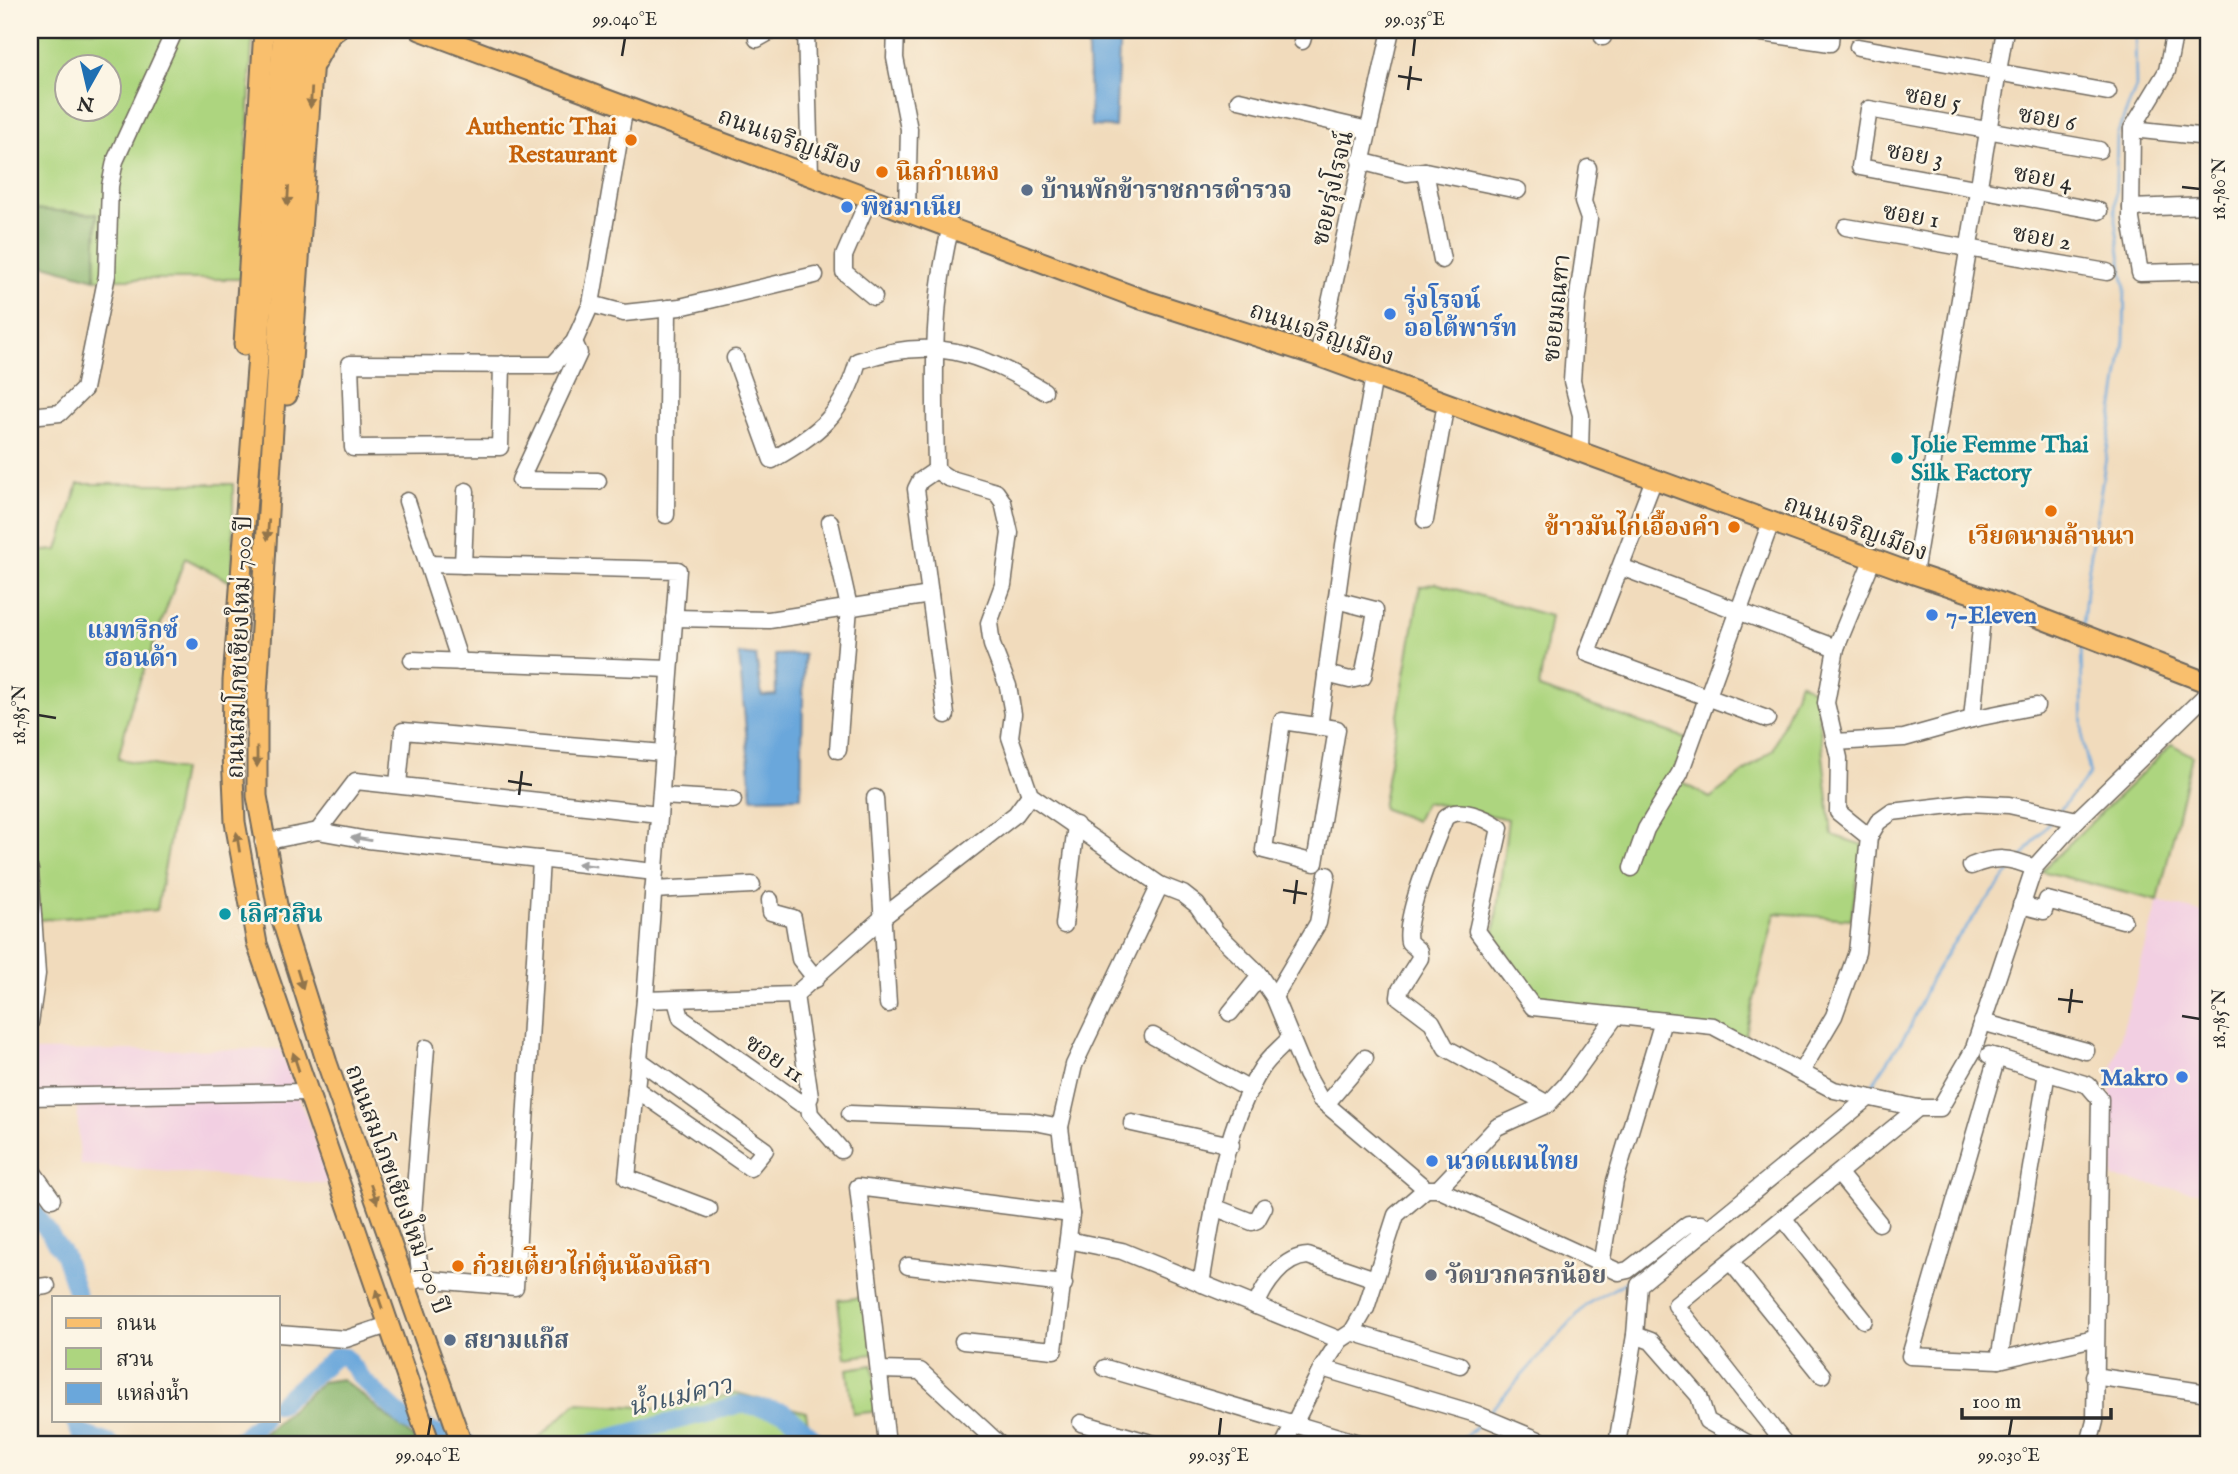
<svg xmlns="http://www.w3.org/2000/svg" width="2238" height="1474" font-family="'IM FELL English','Noto Serif Thai',serif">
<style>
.built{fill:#f2cfe2}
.green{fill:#add57f;stroke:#6c8055;stroke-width:2;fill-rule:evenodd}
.forest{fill:#8ab66e;stroke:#5a704c;stroke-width:2}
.water{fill:#6aa7db;stroke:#4a6983;stroke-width:2}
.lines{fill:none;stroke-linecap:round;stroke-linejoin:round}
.stream{stroke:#6aa7db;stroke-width:2.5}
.river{stroke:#6aa7db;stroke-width:18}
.minor-casing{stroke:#70695e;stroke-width:19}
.major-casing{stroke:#70695e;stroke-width:23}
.minor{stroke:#fff;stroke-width:16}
.major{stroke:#f9bf6d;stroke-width:19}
.oneway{fill:#92754c}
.oneway2{fill:#a0a0a0}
.ticks{fill:none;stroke:#2b2b2b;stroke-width:2.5}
.food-dot{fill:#e8710a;stroke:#fcf5e5;stroke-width:2.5}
.service-dot{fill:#5c6f8a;stroke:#fcf5e5;stroke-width:2.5}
.shop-dot{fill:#3f7fe0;stroke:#fcf5e5;stroke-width:2.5}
.culture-dot{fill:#0f9aa8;stroke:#fcf5e5;stroke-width:2.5}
.worship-dot{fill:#6b7280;stroke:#fcf5e5;stroke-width:2.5}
.labels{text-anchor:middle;stroke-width:5;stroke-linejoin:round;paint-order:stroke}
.street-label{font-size:24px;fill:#2b2b2b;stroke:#fcf5e5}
.food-label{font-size:24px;font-weight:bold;fill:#c56008;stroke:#fcf5e5;text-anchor:end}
.service-label{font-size:24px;font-weight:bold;fill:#4e5e75;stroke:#fcf5e5;text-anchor:start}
.shop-label{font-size:24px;font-weight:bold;fill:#366cbe;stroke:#fcf5e5;text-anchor:start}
.culture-label{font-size:24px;font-weight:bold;fill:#0d838f;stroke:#fcf5e5;text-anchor:start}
.worship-label{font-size:24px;font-weight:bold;fill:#5b616d;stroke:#fcf5e5;text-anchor:start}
.water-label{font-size:26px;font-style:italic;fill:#415669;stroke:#fcf5e5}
.neatline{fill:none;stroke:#2b2b2b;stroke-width:2.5}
.ticks-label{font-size:18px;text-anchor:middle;fill:#2b2b2b}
</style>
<rect width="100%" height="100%" fill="#fcf5e5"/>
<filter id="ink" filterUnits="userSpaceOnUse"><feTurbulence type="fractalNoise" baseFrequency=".0143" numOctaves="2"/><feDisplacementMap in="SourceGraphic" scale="14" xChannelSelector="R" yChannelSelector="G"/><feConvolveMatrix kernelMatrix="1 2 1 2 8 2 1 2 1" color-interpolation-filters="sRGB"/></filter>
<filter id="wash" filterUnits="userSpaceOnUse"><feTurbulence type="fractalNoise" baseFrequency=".00686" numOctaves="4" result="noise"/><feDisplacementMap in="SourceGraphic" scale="28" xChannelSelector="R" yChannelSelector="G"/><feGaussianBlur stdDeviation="1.57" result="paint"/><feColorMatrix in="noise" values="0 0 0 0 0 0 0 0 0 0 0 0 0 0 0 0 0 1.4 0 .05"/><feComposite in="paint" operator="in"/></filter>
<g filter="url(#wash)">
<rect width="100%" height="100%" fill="#f1dbbc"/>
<!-- built -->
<g class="built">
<path d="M2158 901 2208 914V1194L2113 1178 2110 1076Z"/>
<path d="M280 1049 332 1184 80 1165 77 1104 30 1105 31 1051Z"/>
</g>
<!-- green -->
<g class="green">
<path d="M30 30H250L252 42 241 279H95L97 214 30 209ZM66 66H108V108H66Z"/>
<path d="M78 484H233V583L185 558 132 703 118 759 182 770 157 910 38 920 37 875 30 842V552L58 550Z"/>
<path d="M1435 583 1550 616 1539 688 1686 738 1675 779 1710 798 1773 750 1800 682 1816 692 1832 835 1863 845 1851 919 1775 913 1745 1037 1537 1001 1494 934 1508 819 1425 802 1416 821 1382 808 1420 587Z"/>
<path d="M2172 744 2192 756 2158 901 2041 871Z"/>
<path d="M866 1297 873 1354 845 1358 838 1300Z"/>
<path d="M873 1365 879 1411 853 1414 847 1369Z"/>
<path d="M737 1393 806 1412 811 1444H532L576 1403 657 1408Z"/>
</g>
<!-- forest -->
<g class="forest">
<path d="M30 209 97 214 95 279 30 261Z"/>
<path d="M342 1379 421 1444H252L322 1382Z"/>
</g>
<!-- water -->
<g class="water">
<path d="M1087 30H1120L1115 127 1091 126Z"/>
<path d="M739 654 756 656 762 696 776 695 775 655 804 654 801 797 752 798Z"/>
</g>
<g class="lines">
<!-- stream -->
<g class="stream">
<path d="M2083 626 2087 579 2124 341 2125 288 2115 220 2117 135 2136 87 2135 30"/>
<path d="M2059 811 2090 774 2083 742 2081 644"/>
<path d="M2022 857 2050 821"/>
<path d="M1868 1091 1909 1029 1931 979 1952 945 2014 866"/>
<path d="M1489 1412 1587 1304 1624 1283 1684 1239"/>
<path d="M1458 1444 1480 1422"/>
</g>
<!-- river -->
<g class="river">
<path d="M30 1205 64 1255 78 1297"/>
<path d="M278 1405 336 1356 345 1357 364 1381 408 1422 468 1444"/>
<path d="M74 1420 80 1433 111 1444"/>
<path d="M227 1444 242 1438 262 1420"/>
<path d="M586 1444 741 1404 784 1412 814 1438 815 1444"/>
</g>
</g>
</g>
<g filter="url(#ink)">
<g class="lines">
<defs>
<g id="minor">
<path d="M806 30 810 174"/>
<path d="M896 30 895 58 909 129 907 210"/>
<path d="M1742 30 1830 43 1831 30"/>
<path d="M2175 30 2167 71 2132 129 2131 219 2140 273 2208 271"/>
<path d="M1603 37 1604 30"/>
<path d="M757 39 773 30 806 31"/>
<path d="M1302 41 1305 30"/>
<path d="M1858 47 2108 92"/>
<path d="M1239 100 1368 130"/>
<path d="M2132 129 2208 137"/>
<path d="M2099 150 1869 109 1860 167 2099 211"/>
<path d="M1360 161 1407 173 1425 171 1518 190"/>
<path d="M1425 171 1442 260"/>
<path d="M870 196 844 256V272L874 297"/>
<path d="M2131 208 2208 205"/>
<path d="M1846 227 2107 272"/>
<path d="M591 304 624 313 680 307 815 275"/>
<path d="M574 342 579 353 520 480 598 481"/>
<path d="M1318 356 1391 30"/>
<path d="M735 358 772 460C819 433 843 415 858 361 933 335 978 352 1044 391"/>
<path d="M502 364 500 447 353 448 350 364 553 365 574 342 591 304 625 106"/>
<path d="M30 416 60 413 84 389 107 275 110 186 115 161 175 30"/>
<path d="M1580 452 1581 415 1572 381 1577 303 1589 219 1583 202 1588 168"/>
<path d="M936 470 948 478 996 492 1003 502 1010 533 1003 585 989 623 992 645 1008 686 1013 714 1010 737 1030 795 1160 885 1183 894 1197 905 1216 932 1257 972 1274 997 1306 1074 1320 1099 1426 1189"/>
<path d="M936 470 920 481 916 489 946 715"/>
<path d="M936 470C935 388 930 306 951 226"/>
<path d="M1654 479 1587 653 1767 719"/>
<path d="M407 501 460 662"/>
<path d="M666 515 668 308"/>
<path d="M1425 520 1446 403"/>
<path d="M830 522 849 607 838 750"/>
<path d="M427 564 678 570 645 1000 627 1178 709 1209"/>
<path d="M463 565 466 491"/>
<path d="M1621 567 1836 648"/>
<path d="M1914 574 2005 30"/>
<path d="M674 618 769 620 930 595"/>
<path d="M412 660 670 669"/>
<path d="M1326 674 1350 680 1363 677 1375 617V610L1336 600"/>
<path d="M1972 719 2036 706"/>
<path d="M1282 721 1337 729 1315 863 1264 850Z"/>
<path d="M1319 727 1344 545 1374 376"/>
<path d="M1835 742 1904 738 1972 719 1984 597"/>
<path d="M398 785 403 731 664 753"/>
<path d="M661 796 733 800"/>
<path d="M875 798 888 1004"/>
<path d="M318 831 356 781 659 814"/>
<path d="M1869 837 1878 822 1892 812 1968 803 2009 805 2077 820"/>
<path d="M263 842 318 831 368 840 655 872"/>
<path d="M1971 866C1996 856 2010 857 2034 868"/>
<path d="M1632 868 1646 829 1680 773 1771 522"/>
<path d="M30 870 37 974 30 1023"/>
<path d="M653 890 752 885"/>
<path d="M770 900 771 912 793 918 800 959 816 979"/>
<path d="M2021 905 2044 911 2047 900 2123 920"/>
<path d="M1064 925 1076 825"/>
<path d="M1274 997 1318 923 1327 875"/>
<path d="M645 1000 795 995 883 917 1016 814 1030 795"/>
<path d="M676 1000 681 1018 800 1103 810 1097 795 995"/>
<path d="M1230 1013 1260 976"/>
<path d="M1982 1022 2086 1051"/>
<path d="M1153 1036 1250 1090"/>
<path d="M1989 1055 2088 1085 2100 1099 2095 1421 2089 1444"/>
<path d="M1997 1057 1910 1356 1999 1360 2094 1338"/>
<path d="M1801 1072 1834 1016 1857 952 1869 837 1838 812 1839 758 1826 703 1836 648 1873 558"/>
<path d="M636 1089 750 1168 765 1150 639 1060"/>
<path d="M30 1097 306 1092"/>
<path d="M808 1099 810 1114 841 1150"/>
<path d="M1326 1104 1365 1058"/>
<path d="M1548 1104 1446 1048 1432 1022 1399 997 1400 990 1420 958 1419 951 1409 942C1403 919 1435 842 1445 818 1457 805 1487 818 1500 828L1477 931 1533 1007 1713 1026 1834 1090 1918 1108H1940L1973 1051 2034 868 2077 820 2208 693"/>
<path d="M850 1114 1030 1121 1060 1127"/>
<path d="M1132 1123 1231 1145"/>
<path d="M30 1168 52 1199"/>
<path d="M1839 1174 1879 1223"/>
<path d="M1438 1189 1497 1127 1548 1104 1566 1085 1615 1017"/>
<path d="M1214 1207 1252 1222 1257 1220 1264 1207"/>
<path d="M1784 1219 1864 1320"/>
<path d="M1068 1240 1122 1251 1340 1340"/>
<path d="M1731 1262 1822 1375"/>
<path d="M1601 1265 1615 1181 1663 1021"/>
<path d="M908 1266 1064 1284"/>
<path d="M421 1279 413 1215 426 1048"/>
<path d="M406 1283 421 1279 515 1287 541 859"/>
<path d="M1201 1284C1213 1215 1223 1128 1262 1068 1269 1057 1282 1047 1291 1037"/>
<path d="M30 1288 47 1286"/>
<path d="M1256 1306C1264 1285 1283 1257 1308 1256L1375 1279"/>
<path d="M1352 1332 1460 1365"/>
<path d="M278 1334 346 1339 388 1325"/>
<path d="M1635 1335 1651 1341 1699 1396 1707 1421 1749 1444"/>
<path d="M963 1341 1054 1350 1071 1214 1060 1127 1074 1065 1160 885"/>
<path d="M1999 1360 2047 1072"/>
<path d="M1105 1368 1362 1444"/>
<path d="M1322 1368 1476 1414 1548 1444"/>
<path d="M879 1370 920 1371 999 1444"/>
<path d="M2094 1376 2208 1393"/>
<path d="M1081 1423 1154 1444"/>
<path d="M887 1444 858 1187 1071 1214"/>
<path d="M1284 1444 1322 1368 1340 1340 1352 1332 1366 1308 1396 1215 1426 1189H1438L1619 1272 1628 1270 1688 1224H1701L1706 1231"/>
<path d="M1617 1444 1635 1335 1639 1285 1867 1099"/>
<path d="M1785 1444 1676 1305 1918 1108"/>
</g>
<g id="major">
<path d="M283 30 233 681 232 753 235 822 257 944 430 1444"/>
<path d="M297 30 257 695V796L277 905 327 1063 462 1444"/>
<path d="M420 30 1138 298 1318 356 1914 574 2001 603 2208 683"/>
<path d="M315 63 331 34 337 30"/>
<path d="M244 345 264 30"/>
<path d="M287 395 291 375 315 30"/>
</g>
</defs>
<!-- minor casing -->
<use href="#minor" class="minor-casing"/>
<!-- major casing -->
<use href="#major" class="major-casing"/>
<!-- minor -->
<use href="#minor" class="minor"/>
<!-- major -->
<use href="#major" class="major"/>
</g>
<!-- one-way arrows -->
<defs><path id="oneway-solid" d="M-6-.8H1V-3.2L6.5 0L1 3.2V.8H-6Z" transform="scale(1.75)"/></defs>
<g class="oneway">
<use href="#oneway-solid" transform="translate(311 98) rotate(94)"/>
<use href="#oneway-solid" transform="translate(288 196) rotate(93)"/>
<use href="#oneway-solid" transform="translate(268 530) rotate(94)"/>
<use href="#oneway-solid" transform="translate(257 757) rotate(90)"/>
<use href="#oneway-solid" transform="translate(238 842) rotate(-99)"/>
<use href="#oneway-solid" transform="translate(300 979) rotate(73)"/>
<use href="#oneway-solid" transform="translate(296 1062) rotate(-108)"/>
<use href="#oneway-solid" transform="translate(374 1194) rotate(70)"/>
<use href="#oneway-solid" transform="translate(379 1299) rotate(-109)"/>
</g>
<g class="oneway2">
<use href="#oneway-solid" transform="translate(361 839) rotate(-171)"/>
<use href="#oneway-solid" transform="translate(587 865) rotate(-174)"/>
</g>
</g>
<!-- ticks -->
<path class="ticks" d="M622 56 625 38M1413 56 1415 38M1398 76 1422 80M1408 90 1411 66M2182 187 2200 189M38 715 56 718M508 781 532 785M519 795 522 771M1283 890 1307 894M1294 904 1297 880M2058 999 2083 1002M2069 1013 2072 989M2182 1016 2200 1019M428 1436 431 1418M1219 1436 1221 1418M2009 1436 2012 1418"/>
<!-- markers -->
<g class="food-dot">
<circle cx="631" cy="140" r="7"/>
<circle cx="882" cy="172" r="7"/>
<circle cx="2051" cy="511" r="7"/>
<circle cx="1734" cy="527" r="7"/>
<circle cx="458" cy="1266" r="7"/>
</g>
<g class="service-dot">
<circle cx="1027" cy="190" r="7"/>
<circle cx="450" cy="1340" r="7"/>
</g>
<g class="shop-dot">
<circle cx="847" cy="207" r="7"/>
<circle cx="1390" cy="314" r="7"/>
<circle cx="1932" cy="615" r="7"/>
<circle cx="192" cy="644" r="7"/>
<circle cx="2182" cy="1077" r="7"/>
<circle cx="1432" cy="1161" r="7"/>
</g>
<g class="culture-dot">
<circle cx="1897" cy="458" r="7"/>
<circle cx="225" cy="914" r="7"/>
</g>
<circle class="worship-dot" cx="1431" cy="1275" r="7"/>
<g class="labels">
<!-- street labels -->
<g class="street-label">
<text transform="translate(1933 98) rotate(10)" y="8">ซอย 5</text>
<text transform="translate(2047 118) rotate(10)" y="8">ซอย 6</text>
<text transform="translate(790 140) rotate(20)" y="8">ถนนเจริญเมือง</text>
<text transform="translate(1915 154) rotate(10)" y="8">ซอย 3</text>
<text transform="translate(2043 177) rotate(10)" y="8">ซอย 4</text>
<text transform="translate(1332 188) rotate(-77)" y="8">ซอยรุ่งโรจน์</text>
<text transform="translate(1911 215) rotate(10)" y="8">ซอย 1</text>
<text transform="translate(2042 237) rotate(10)" y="8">ซอย 2</text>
<text transform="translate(1556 308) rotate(-84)" y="8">ซอยมณฑา</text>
<text transform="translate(1322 333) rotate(19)" y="8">ถนนเจริญเมือง</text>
<text transform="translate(1856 527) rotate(20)" y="8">ถนนเจริญเมือง</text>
<text transform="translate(239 647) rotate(-88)" y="8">ถนนสมโภชเชียงใหม่ 700 ปี</text>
<text transform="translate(775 1058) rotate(35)" y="8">ซอย 11</text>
<text transform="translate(398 1189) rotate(70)" y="8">ถนนสมโภชเชียงใหม่ 700 ปี</text>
</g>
<!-- food labels -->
<g class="food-label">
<text x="617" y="134">Authentic Thai<tspan x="617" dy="28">Restaurant</tspan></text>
<text x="896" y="180" text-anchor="start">นิลกําแหง</text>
<text x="1720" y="535">ข้าวมันไก่เอื้องคํา</text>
<text x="2051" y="544" text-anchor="middle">เวียดนามล้านนา</text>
<text x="472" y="1274" text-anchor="start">ก๋วยเต๋ียวไก่ตุ๋นนัองนิสา</text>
</g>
<!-- service labels -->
<g class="service-label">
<text x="1041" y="198">บ้านพักข้าราชการตำรวจ</text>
<text x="464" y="1348">สยามแก๊ส</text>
</g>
<!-- shop labels -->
<g class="shop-label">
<text x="861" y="215">พิชมาเนีย</text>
<text x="1404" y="308">รุ่งโรจน์<tspan x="1404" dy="28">ออโต้พาร์ท</tspan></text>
<text x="1946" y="623">7-Eleven</text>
<text x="178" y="638" text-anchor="end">แมทริกซ์<tspan x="178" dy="28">ฮอนด้า</tspan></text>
<text x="2168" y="1085" text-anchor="end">Makro</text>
<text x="1446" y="1169">นวดแผนไทย</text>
</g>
<!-- culture labels -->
<g class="culture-label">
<text x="1911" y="452">Jolie Femme Thai<tspan x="1911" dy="28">Silk Factory</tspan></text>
<text x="239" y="922">เลิศวสิน</text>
</g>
<!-- worship labels -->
<g class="worship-label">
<text x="1445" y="1283">วัดบวกครกน้อย</text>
</g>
<!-- water labels -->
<g class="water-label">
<text transform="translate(680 1395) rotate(-13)" y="9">น้ำแม่คาว</text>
</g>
</g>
<!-- margin -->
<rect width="2238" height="1474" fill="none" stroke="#fcf5e5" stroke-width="77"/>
<!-- legend -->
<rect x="52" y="1296" width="228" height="126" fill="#fcf5e5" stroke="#a8a49b" stroke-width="2"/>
<rect x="66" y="1318" width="35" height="10" fill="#f9bf6d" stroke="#a8a49b" stroke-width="2"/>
<text x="116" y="1330" font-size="21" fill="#2b2b2b">ถนน</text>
<rect x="66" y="1348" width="35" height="21" fill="#add57f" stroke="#a8a49b" stroke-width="2"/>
<text x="116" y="1366" font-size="21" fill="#2b2b2b">สวน</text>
<rect x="66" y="1383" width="35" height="21" fill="#6aa7db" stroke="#a8a49b" stroke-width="2"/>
<text x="116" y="1400" font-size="21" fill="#2b2b2b">แหล่งน้ำ</text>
<!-- north arrow -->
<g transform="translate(88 88) rotate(188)"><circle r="33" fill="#fcf5e5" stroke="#a8a49b" stroke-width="2"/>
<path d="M0-5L12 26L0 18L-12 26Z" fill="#1f6fb2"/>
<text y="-10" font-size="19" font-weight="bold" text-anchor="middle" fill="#2b2b2b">N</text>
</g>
<!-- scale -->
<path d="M1962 1408v10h149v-10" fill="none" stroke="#2b2b2b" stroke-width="3.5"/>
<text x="1972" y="1408" font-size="21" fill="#2b2b2b" stroke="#fcf5e5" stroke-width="5" paint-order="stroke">100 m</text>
<rect x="38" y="38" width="2162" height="1398" class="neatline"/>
<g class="ticks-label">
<text x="625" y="25">99.040°E</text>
<text x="1415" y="25">99.035°E</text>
<text transform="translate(2219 189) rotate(-90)" y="6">18.780°N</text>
<text transform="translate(19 715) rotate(-90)" y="6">18.785°N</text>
<text transform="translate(2219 1019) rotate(-90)" y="6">18.785°N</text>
<text x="428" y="1461">99.040°E</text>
<text x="1219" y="1461">99.035°E</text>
<text x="2009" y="1461">99.030°E</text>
</g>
</svg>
